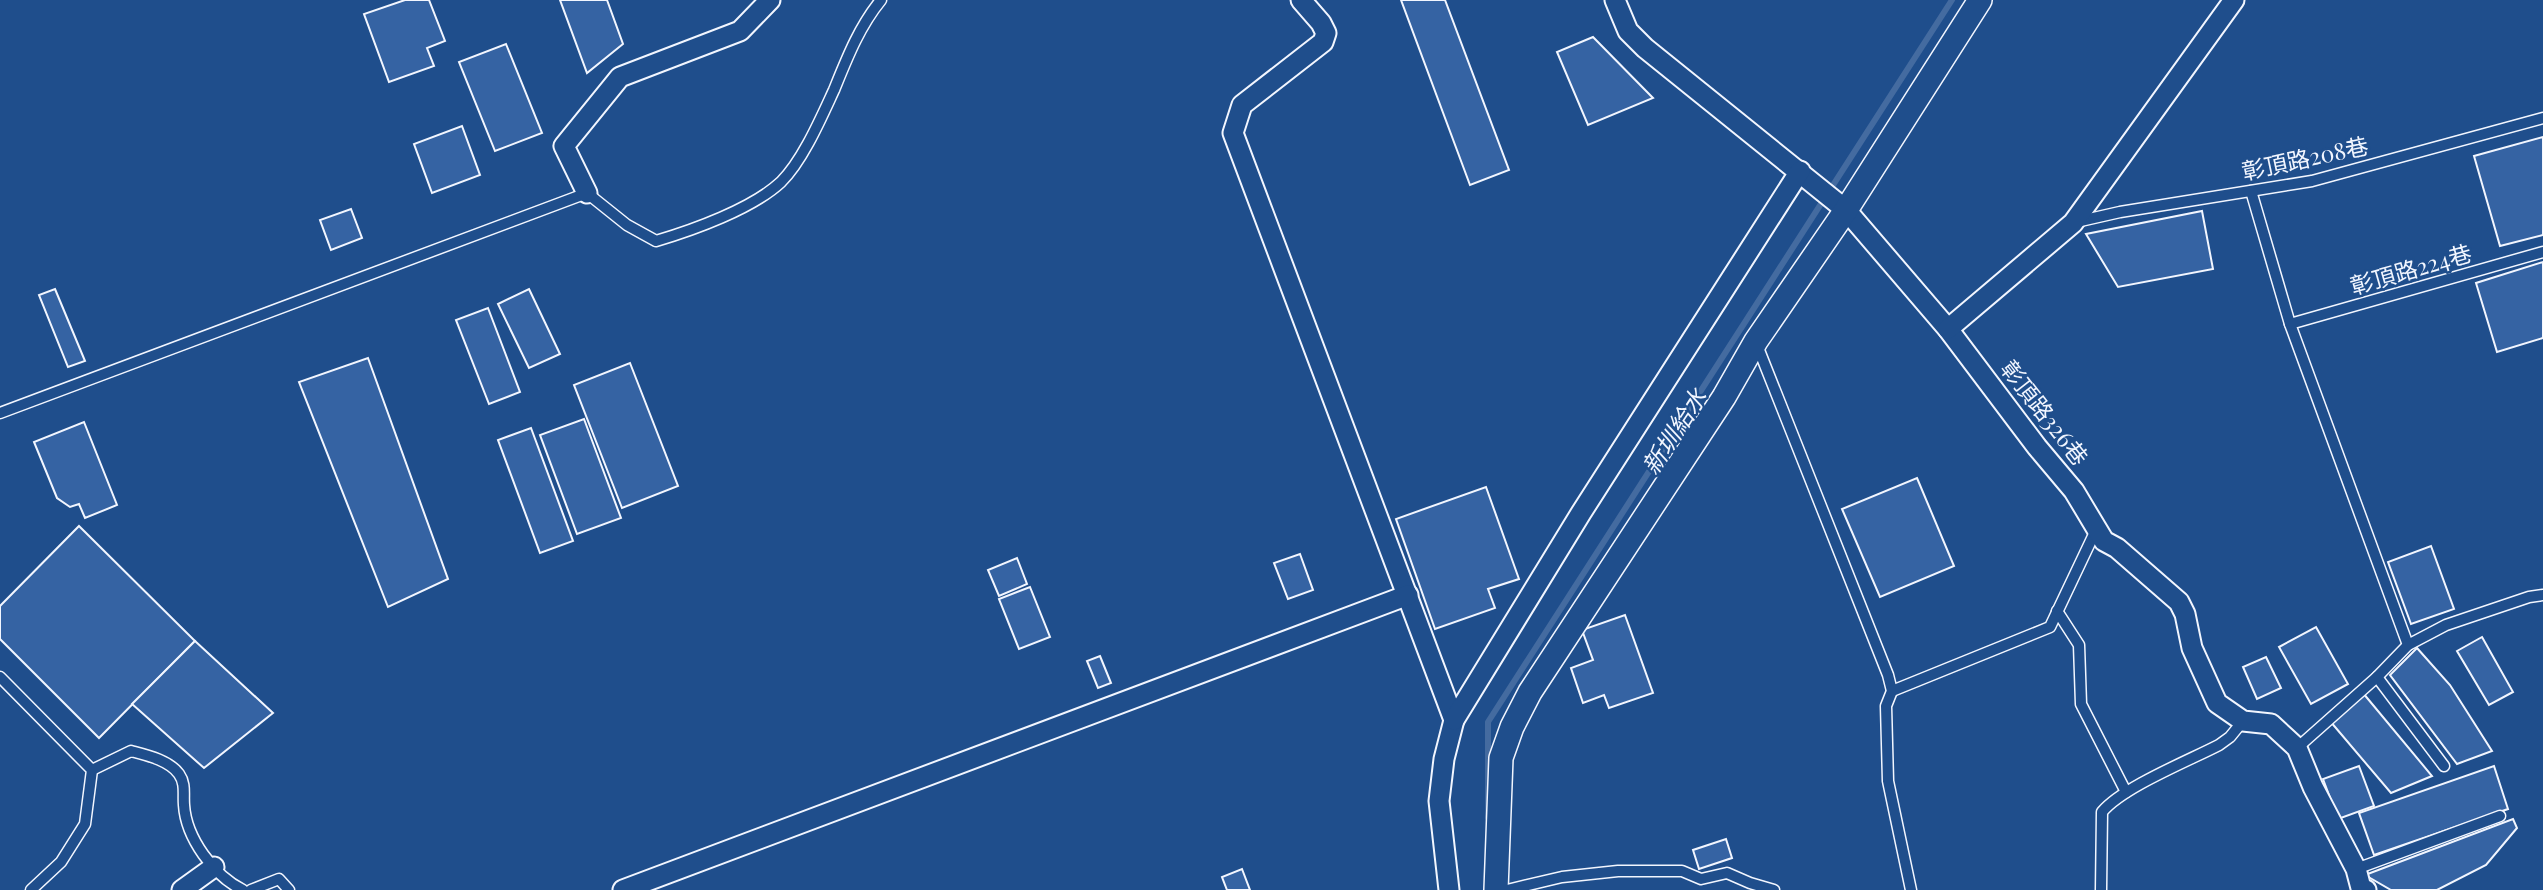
<svg xmlns="http://www.w3.org/2000/svg" width="2543" height="890" font-family="'Playfair Display','Noto Sans TC',serif">
<style>
.lines{fill:none;stroke-linecap:round;stroke-linejoin:round}
.stream{stroke:#446ba0;stroke-width:6}
.building{fill:#3563a3;stroke:#f2f6ff;stroke-width:2}
.service-casing{stroke:#f2f6ff;stroke-width:13}
.minor-casing{stroke:#f2f6ff;stroke-width:23}
.tertiary-casing{stroke:#f2f6ff;stroke-width:26}
.service{stroke:#1f4e8c;stroke-width:10}
.minor{stroke:#1f4e8c;stroke-width:19}
.tertiary{stroke:#1f4e8c;stroke-width:23}
.labels{text-anchor:middle;stroke-width:5;stroke-linejoin:round;paint-order:stroke}
.street-label{font-size:23px;fill:#f2f6ff;stroke:#1f4e8c}
.water-label{font-size:24px;font-style:italic;fill:#f2f6ff;stroke:#1f4e8c}
</style>
<rect width="100%" height="100%" fill="#1f4e8c"/>
<g class="lines">
<!-- stream -->
<path class="stream" d="M1488 817V722L1952 0"/>
</g>
<!-- building -->
<g class="building">
<path d="M405 0H429L445 41 427 48 434 66 389 82 364 14Z"/>
<path d="M560 0H607L623 44 587 73Z"/>
<path d="M1401 0H1445L1509 170 1470 185Z"/>
<path d="M1593 37 1653 98 1588 125 1557 52Z"/>
<path d="M506 44 542 133 495 151 459 62Z"/>
<path d="M462 126 480 175 432 193 414 144Z"/>
<path d="M2543 137V235L2500 246 2474 156Z"/>
<path d="M351 209 362 238 331 250 320 220Z"/>
<path d="M2202 211 2213 269 2118 287 2086 234Z"/>
<path d="M2543 262V338L2497 352 2476 283Z"/>
<path d="M55 289 85 361 68 367 39 295Z"/>
<path d="M529 289 560 354 529 368 498 304Z"/>
<path d="M488 308 520 392 489 404 456 320Z"/>
<path d="M368 358 448 579 388 607 299 382Z"/>
<path d="M630 363 678 486 622 508 574 385Z"/>
<path d="M584 419 621 518 577 534 540 435Z"/>
<path d="M84 422 117 505 85 518 79 504 70 507 57 498 34 442Z"/>
<path d="M531 428 573 541 540 553 498 440Z"/>
<path d="M1917 478 1954 566 1880 597 1842 509Z"/>
<path d="M1486 487 1519 579 1488 589 1495 608 1435 629 1396 519Z"/>
<path d="M79 526 195 641 99 738 0 639V606Z"/>
<path d="M2431 546 2454 609 2411 624 2388 562Z"/>
<path d="M1300 554 1313 590 1288 599 1274 563Z"/>
<path d="M1017 558 1027 584 999 596 988 570Z"/>
<path d="M1030 587 1050 637 1019 649 999 599Z"/>
<path d="M1625 615 1653 693 1609 708 1604 695 1583 703 1571 668 1593 660 1582 630Z"/>
<path d="M2316 627 2348 684 2311 704 2279 647Z"/>
<path d="M2482 637 2513 692 2489 705 2457 651Z"/>
<path d="M195 641 273 713 204 768 132 704Z"/>
<path d="M2417 648 2450 685 2492 751 2457 764 2390 675Z"/>
<path d="M1100 656 1111 683 1098 688 1087 661Z"/>
<path d="M2266 657 2281 688 2257 699 2243 667Z"/>
<path d="M2363 693 2432 776 2391 793 2330 721Z"/>
<path d="M2359 766 2374 806 2338 819 2323 779Z"/>
<path d="M2494 766 2508 809 2374 855 2359 813Z"/>
<path d="M2513 819 2517 828 2486 865 2437 890H2391L2365 875Z"/>
<path d="M1726 839 1732 858 1699 869 1693 850Z"/>
<path d="M1242 869 1250 890H1227L1222 877Z"/>
</g>
<g class="lines">
<defs>
<g id="service">
<path d="M2251 191 2290 324 2408 645"/>
<path d="M2076 222 2120 212 2312 181 2543 118"/>
<path d="M2290 324 2543 252"/>
<path d="M1757 345 1888 675 1892 691 1886 706 1888 781 1911 890"/>
<path d="M0 413 587 193 627 225 656 241C693 230 752 209 781 182 803 160 821 118 834 90 847 58 859 27 881 0"/>
<path d="M2057 611 2079 645 2081 704 2126 792"/>
<path d="M0 677 92 770 85 824 61 862 31 890"/>
<path d="M2377 677 2444 766"/>
<path d="M1892 691 2050 627 2096 530"/>
<path d="M2297 748 2377 677 2408 645 2446 625 2529 597 2543 595"/>
<path d="M92 770 131 751C146 755 169 760 179 774 186 784 183 794 184 805 186 838 214 876 243 890"/>
<path d="M2356 869 2500 816"/>
<path d="M251 890 279 879 289 890"/>
<path d="M1507 890 1562 877 1618 871H1682L1701 879 1727 873 1750 883 1774 890"/>
<path d="M2101 890 2102 812C2123 787 2188 761 2219 745L2230 737 2243 721"/>
</g>
<g id="minor">
<path d="M1301 0 1321 23 1326 33 1323 42 1242 105 1233 133 1454 720 1444 759 1439 801 1449 890"/>
<path d="M1615 0 1628 31 1645 48 1846 210 1948 329 2037 447 2074 491 2104 541 2117 548 2179 602 2185 614 2192 648 2217 703 2243 721 2271 724 2297 748 2313 787 2356 869 2361 888 2366 890"/>
<path d="M587 193 564 146 620 77 740 31 770 0"/>
<path d="M1948 329 2073 223 2234 0"/>
<path d="M1454 720 1581 513 1800 171"/>
<path d="M182 890 214 867"/>
<path d="M623 890 1408 595"/>
</g>
<path id="tertiary" d="M1496 890 1501 758 1512 727 1530 692 1724 397 1756 341 1846 210 1980 0"/>
</defs>
<!-- service casing -->
<use href="#service" class="service-casing"/>
<!-- minor casing -->
<use href="#minor" class="minor-casing"/>
<!-- tertiary casing -->
<use href="#tertiary" class="tertiary-casing"/>
<!-- service -->
<use href="#service" class="service"/>
<!-- minor -->
<use href="#minor" class="minor"/>
<!-- tertiary -->
<use href="#tertiary" class="tertiary"/>
</g>
<g class="labels">
<!-- street labels -->
<g class="street-label">
<text transform="translate(2305 159) rotate(-12)" y="8">彰頂路208巷</text>
<text transform="translate(2411 270) rotate(-16)" y="8">彰頂路224巷</text>
<text transform="translate(2044 413) rotate(52)" y="8">彰頂路326巷</text>
</g>
<!-- water labels -->
<g class="water-label">
<text transform="translate(1675 432) rotate(-57)" y="8">新圳給水</text>
</g>
</g>
</svg>
